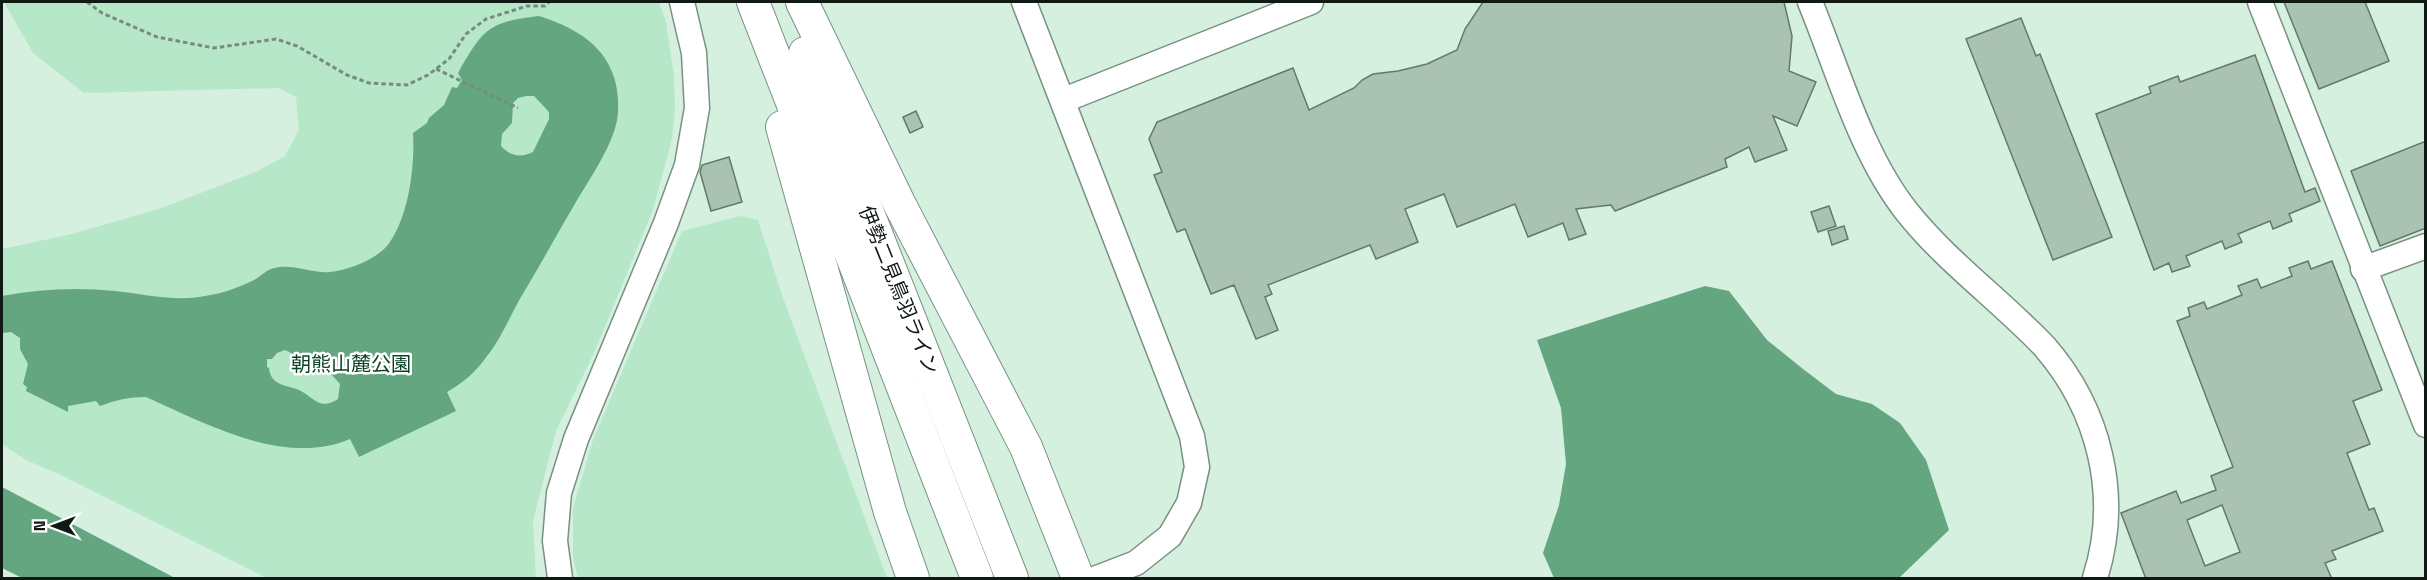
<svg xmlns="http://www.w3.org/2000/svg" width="2427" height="580" font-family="'Space Grotesk','Noto Sans JP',sans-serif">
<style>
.green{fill:#b6e7c9}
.water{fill:#64a680;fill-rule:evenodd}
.building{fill:#a9c2b2;stroke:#62796b;stroke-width:1.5;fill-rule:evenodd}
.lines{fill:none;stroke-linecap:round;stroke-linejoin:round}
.minor-casing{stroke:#799182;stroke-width:27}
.major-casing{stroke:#799182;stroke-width:34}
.path{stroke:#788b7f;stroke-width:3;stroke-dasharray:4.5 3;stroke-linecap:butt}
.minor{stroke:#fff;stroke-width:24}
.major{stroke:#fff;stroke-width:32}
.labels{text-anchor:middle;stroke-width:5;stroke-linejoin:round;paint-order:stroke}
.street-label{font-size:20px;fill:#101913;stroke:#fff}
.park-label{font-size:20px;fill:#0c4329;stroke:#fff}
</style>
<rect width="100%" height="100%" fill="#d5f0df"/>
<!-- green -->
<g class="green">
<path d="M4 2H659L666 22 674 77 675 110 672 139 653 210 594 353 556 431 533 521 536 578H267L59 474 26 460 2 444V249L72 234 159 209 258 171 285 156 299 130 296 97 279 88 84 93 33 53Z"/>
<path d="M740 216 758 220 783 298 887 578H578L573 557V508L593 440 682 231Z"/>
</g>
<!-- water -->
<g class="water">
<path d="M539 16C587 31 621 57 618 112 617 140 590 178 576 202 557 234 540 266 521 297 510 316 501 339 487 356 476 372 463 383 447 392L456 411 359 457 350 439C284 467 207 424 146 397 129 397 116 400 100 406L96 401 68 406V412L26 391 27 387 23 384 28 364 20 349V338L11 332 2 333V296C39 289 77 287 115 291 145 294 174 302 205 296 221 294 237 288 252 281 259 278 265 271 271 269 291 262 311 274 330 272 349 270 379 259 390 242 409 214 415 166 413 133L427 123 429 118 444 105 452 87 457 88 462 80 458 73C483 29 488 22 539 16ZM526 96H534L549 112V119L533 152C521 158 510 156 501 146L502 134 512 123 513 103 518 98ZM285 350 324 369 332 375 340 384 338 399C320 411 314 398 301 391 287 384 271 387 269 368L267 367V359H272L277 353Z"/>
<path d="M1705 286 1729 291 1767 340 1803 369 1836 394 1872 404 1900 423 1926 460 1949 530 1899 578H1554L1543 553 1559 505 1566 464 1561 408 1537 340Z"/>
<path d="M2 487 175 578H22L2 568Z"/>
</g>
<!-- building -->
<g class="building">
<path d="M1483 2H1784L1792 36 1789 71 1816 82 1797 126 1773 116 1787 150 1755 162 1749 147 1725 159 1727 167 1615 211 1611 205 1576 209 1586 234 1569 240 1563 223 1528 237 1515 204 1457 227 1444 194 1405 209 1418 242 1376 259 1370 245 1268 285 1272 294 1265 297 1278 330 1256 339 1234 285 1211 294 1185 229 1177 232 1154 175 1162 172 1149 139 1157 122 1293 68 1309 110 1354 88 1362 80 1373 74 1398 71 1427 64 1457 50 1465 29Z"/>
<path d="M2284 2H2365L2389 61 2319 89Z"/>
<path d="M2021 18 2036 56 2040 54 2112 237 2053 260 1966 39Z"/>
<path d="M2255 55 2305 192 2315 188 2320 201 2289 214 2292 221 2273 229 2270 221 2238 234 2242 242 2225 249 2222 241 2186 256 2190 266 2172 272 2169 263 2154 270 2096 114 2151 93 2149 87 2178 76 2180 82Z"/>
<path d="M916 111 923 127 910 133 903 117Z"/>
<path d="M2426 141V228L2380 246 2351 171Z"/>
<path d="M729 157 742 202 711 211 700 172 702 165Z"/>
<path d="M1829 206 1836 226 1818 232 1811 212Z"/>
<path d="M1844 226 1848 239 1832 245 1828 231Z"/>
<path d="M2308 261 2311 269 2332 261 2382 390 2353 401 2370 444 2347 453 2369 510 2374 508 2383 531 2332 551 2336 559 2325 563 2332 579H2146L2121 513 2176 491 2181 503 2216 490 2211 476 2233 467 2177 321 2190 316 2188 308 2204 302 2207 309 2242 295 2238 286 2257 279 2261 288 2292 276 2289 268ZM2222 505 2240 552 2205 566 2187 520Z"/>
</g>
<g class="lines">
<defs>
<g id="minor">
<path d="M1024 2 1192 436 1197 467 1189 503 1170 536 1136 563 1097 578"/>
<path d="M1810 2C1838 70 1861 154 1907 212 1947 262 2000 300 2044 346 2100 410 2121 497 2095 578"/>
<path d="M2260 2 2426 425"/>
<path d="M1064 100 1311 2"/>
<path d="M2363 269 2426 246"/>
<path d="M560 578 555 541 559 493 576 439 666 223 687 165 697 108 694 53 682 2"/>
</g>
<g id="major">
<path d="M753 2 977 578"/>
<path d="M802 2 899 203 1026 447 1078 578"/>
<path d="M805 53 1012 578"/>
<path d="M782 127 890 512 913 578"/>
</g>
</defs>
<!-- minor casing -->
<use href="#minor" class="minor-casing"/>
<!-- major casing -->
<use href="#major" class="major-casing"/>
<!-- path -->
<g class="path">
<path d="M87 2 102 13 157 37 214 48 276 39 297 46 347 75 369 83 407 85 428 75 449 59 466 34 486 19 527 6H545L549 2"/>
<path d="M436 69 518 108"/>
</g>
<!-- minor -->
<use href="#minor" class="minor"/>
<!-- major -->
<use href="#major" class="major"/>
</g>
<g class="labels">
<!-- street labels -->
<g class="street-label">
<text transform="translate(899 290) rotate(68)" y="7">伊勢二見鳥羽ライン</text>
</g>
<!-- park labels -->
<g class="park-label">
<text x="351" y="371">朝熊山麓公園</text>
</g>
</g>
<!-- border -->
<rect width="2427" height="580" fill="none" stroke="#101913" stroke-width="6"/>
<!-- north arrow -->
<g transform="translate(54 526) rotate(270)" stroke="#ffffff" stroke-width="4.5" paint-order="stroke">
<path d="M0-4.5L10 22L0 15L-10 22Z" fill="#101913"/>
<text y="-9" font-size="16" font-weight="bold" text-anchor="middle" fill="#101913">N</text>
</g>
</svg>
